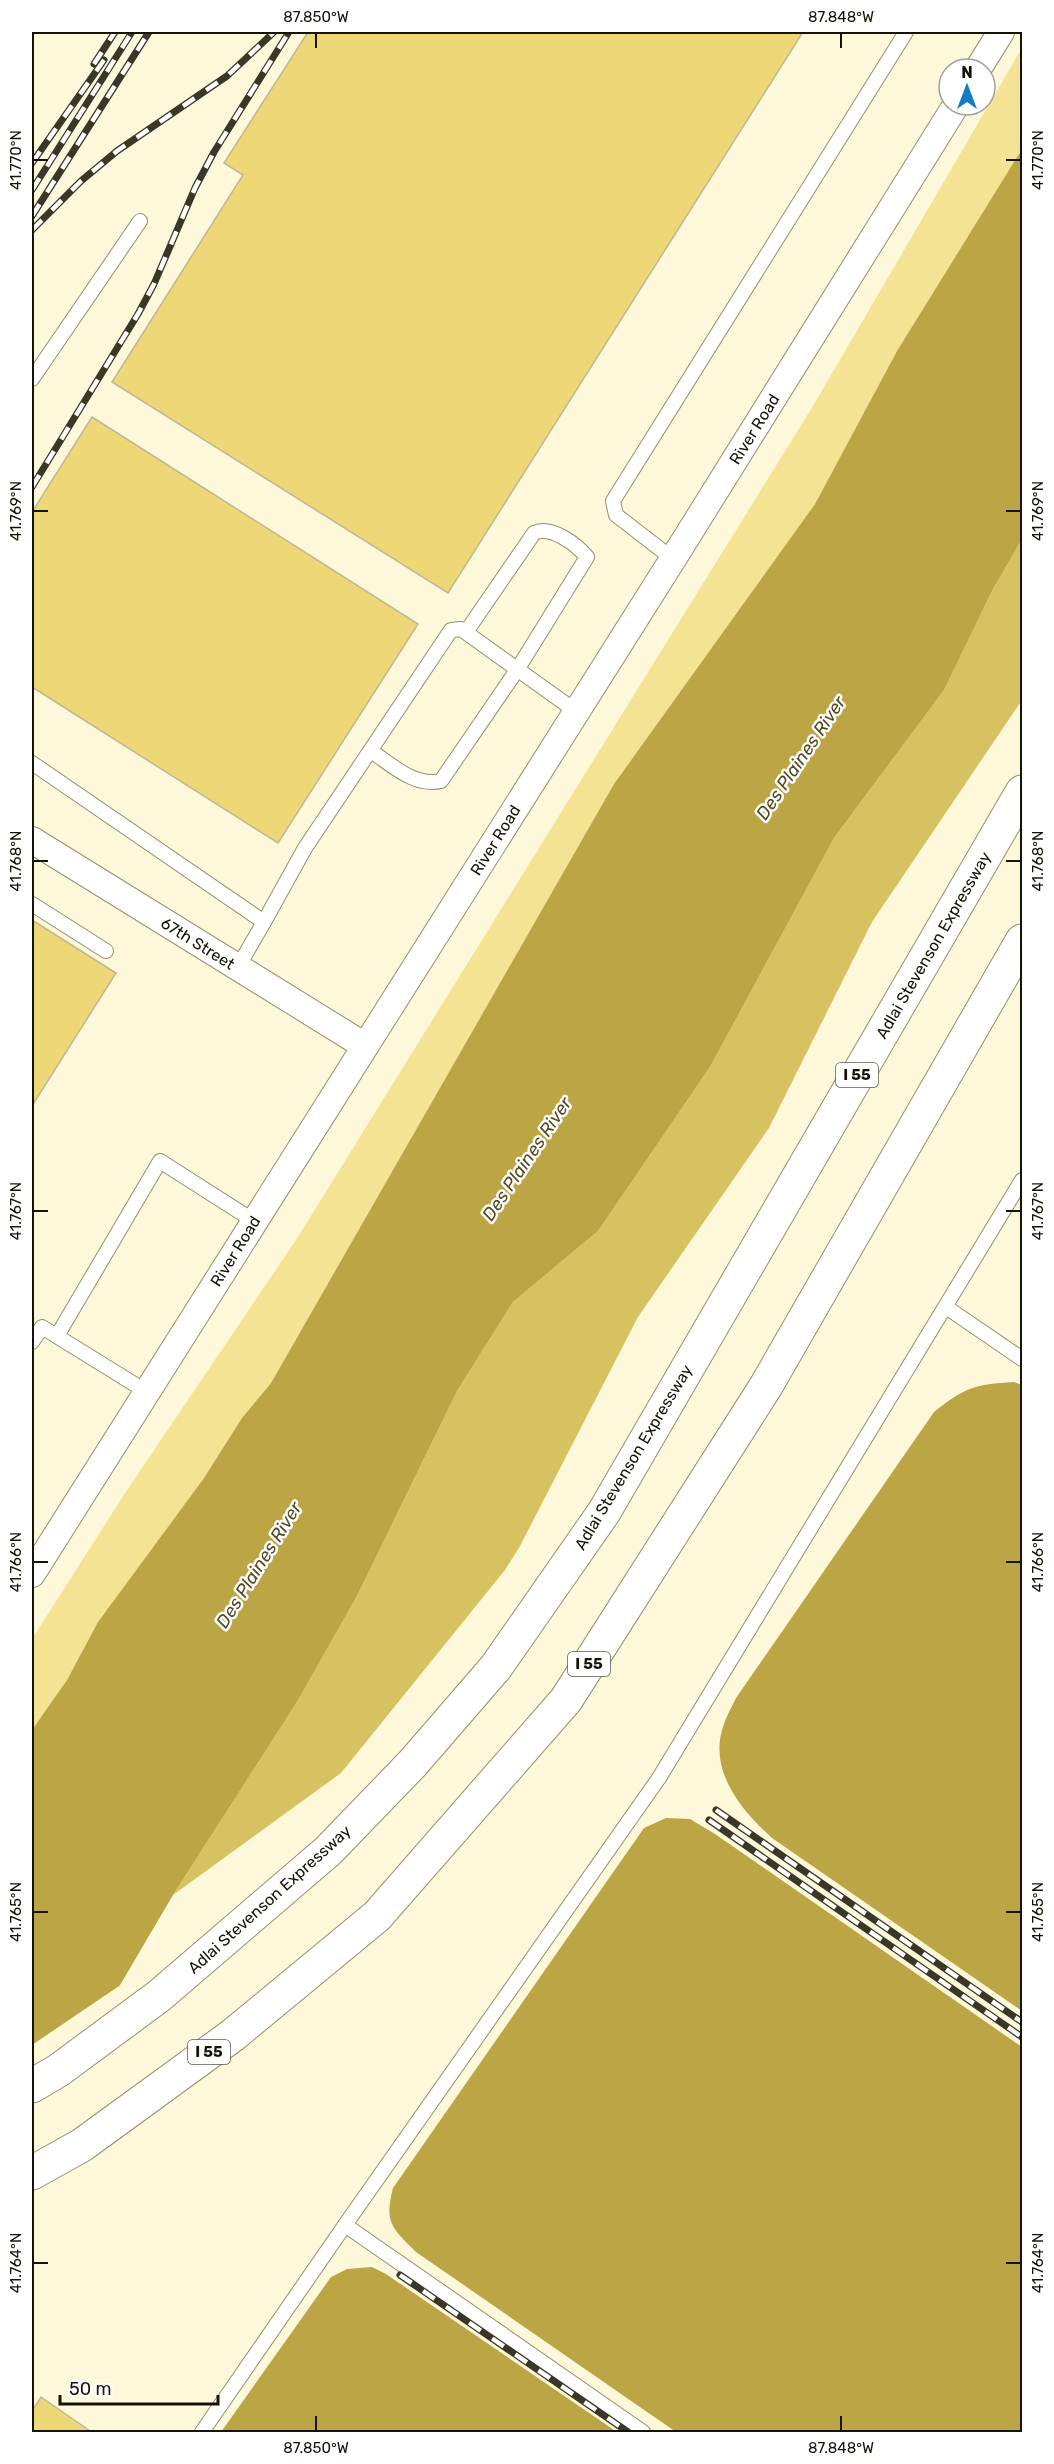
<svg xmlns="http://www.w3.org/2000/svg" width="1054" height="2464" font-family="Rubik,sans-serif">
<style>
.green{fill:#f4e393}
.forest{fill:#d7c262}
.water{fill:#bba544}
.pier{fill:#fef8da}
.building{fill:#edd777;stroke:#bfb794;stroke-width:1.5}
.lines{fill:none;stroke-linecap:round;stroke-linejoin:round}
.service-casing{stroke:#968e6c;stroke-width:16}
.minor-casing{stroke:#968e6c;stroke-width:28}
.motorway-casing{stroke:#968e6c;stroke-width:35}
.service{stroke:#fff;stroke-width:14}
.minor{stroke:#fff;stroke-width:26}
.motorway{stroke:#fff;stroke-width:33}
.rail-casing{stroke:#3a3728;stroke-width:7}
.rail{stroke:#fff;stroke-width:4.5;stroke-dasharray:14;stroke-linecap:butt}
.ticks{fill:none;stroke:#151206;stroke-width:2}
.labels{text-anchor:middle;stroke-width:5;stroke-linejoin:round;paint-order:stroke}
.shield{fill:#fff;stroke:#5b5951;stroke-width:1.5}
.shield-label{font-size:15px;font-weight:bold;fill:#151206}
.street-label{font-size:16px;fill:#151206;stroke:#fff}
.water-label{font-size:18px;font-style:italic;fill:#524921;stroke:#fff}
.neatline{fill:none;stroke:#151206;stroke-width:2}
.ticks-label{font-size:15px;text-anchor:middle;fill:#151206}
</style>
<rect width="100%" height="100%" fill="#fef8da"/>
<!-- green -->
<path class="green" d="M1022 48V149L897 351 815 504 614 784 271 1383 242 1418 204 1478 98 1622 67 1680 32 1730V1639L127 1490 296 1240 813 406Z"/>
<!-- forest -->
<path class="forest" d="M1022 539V700L872 922 769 1128 638 1317 520 1546 505 1570 341 1773 173 1895 297 1702 357 1596 457 1391 513 1302 598 1231 710 1067 834 838 944 690 993 589Z"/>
<!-- water -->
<g class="water">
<path d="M1022 149V539L993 589 944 690 834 838 710 1067 598 1231 513 1302 457 1391 357 1596 297 1702 173 1895 32 2135V1730L67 1680 98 1622 204 1478 242 1418 271 1383 614 784 815 504 897 351Z"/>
<path d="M1014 1382 1022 1385V2011L772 1838C740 1809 707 1769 724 1724 727 1715 732 1706 736 1698L934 1412C964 1388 975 1384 1014 1382Z"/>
<path d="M666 1818 690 1819 715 1834 1022 2047V2432H676L416 2252C392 2228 384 2223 393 2188L644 1828Z"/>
<path d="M372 2267 386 2274 617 2432H221L331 2277 347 2269Z"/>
</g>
<!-- pier -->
<path class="pier" d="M125 1982 34 2137 32 2138V2045Z"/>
<!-- building -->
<g class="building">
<path d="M308 32H803L448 593 112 382 243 175 224 163Z"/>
<path d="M92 417 418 624 278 843 32 687V512Z"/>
<path d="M32 920 116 973 32 1106Z"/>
<path d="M41 2397 93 2433H32V2411Z"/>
</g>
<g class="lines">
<defs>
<g id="service">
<path d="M32 379 140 221"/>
<path d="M673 559 616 515 613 501 906 32"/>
<path d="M371 751C392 765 414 787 441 781L517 670 587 557C576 544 551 525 534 533L466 632"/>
<path d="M32 763 264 922 305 848 451 630 461 629 577 712"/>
<path d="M32 904 106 951"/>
<path d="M238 967 264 922"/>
<path d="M946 1307 1022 1359"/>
<path d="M57 1336 160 1161 254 1221"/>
<path d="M32 1342 42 1327 147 1392"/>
<path d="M345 2225 643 2432"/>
<path d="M202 2432 345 2225 659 1778 1022 1180"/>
</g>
<g id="minor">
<path d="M978 69 1001 32"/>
<path d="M32 840 365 1046"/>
<path d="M32 1574 673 559 956 105"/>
</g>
<g id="motorway">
<path d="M32 2086 59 2070 159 1996 328 1851 413 1763 496 1667 604 1512 1022 792"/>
<path d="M32 2173 82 2145 233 2035 377 1916 566 1700 766 1386 1022 941"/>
</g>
</defs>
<!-- service casing -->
<use href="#service" class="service-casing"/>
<!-- minor casing -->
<use href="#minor" class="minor-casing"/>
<!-- motorway casing -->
<use href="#motorway" class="motorway-casing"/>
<!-- service -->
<use href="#service" class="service"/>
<!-- minor -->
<use href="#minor" class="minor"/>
<!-- motorway -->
<use href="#motorway" class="motorway"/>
<defs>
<g id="rail">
<path d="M94 64 115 32"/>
<path d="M32 163 104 60"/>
<path d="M32 190 132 32"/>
<path d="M32 216 149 32"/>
<path d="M32 230 81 181 117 151 227 76 274 32"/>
<path d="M32 487 138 314 154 284 195 188 214 152 289 32"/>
<path d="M716 1810 1022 2022"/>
<path d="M709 1820 1022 2037"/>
<path d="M400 2275 628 2432"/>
</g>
</defs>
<!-- rail casing -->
<use href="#rail" class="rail-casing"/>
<!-- rail -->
<use href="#rail" class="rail"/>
</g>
<!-- ticks -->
<path class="ticks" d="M316 33V48M841 33V48M33 160H48M1006 160H1021M33 511H48M1006 511H1021M33 861H48M1006 861H1021M33 1211H48M1006 1211H1021M33 1562H48M1006 1562H1021M33 1912H48M1006 1912H1021M33 2263H48M1006 2263H1021M316 2416V2431M841 2416V2431"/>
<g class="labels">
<!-- shield labels -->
<g class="shield">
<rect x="836" y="1063" width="42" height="24" rx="4.5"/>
<rect x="568" y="1652" width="42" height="24" rx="4.5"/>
<rect x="188" y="2040" width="42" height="24" rx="4.5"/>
</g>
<g class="shield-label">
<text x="857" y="1080">I 55</text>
<text x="589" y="1669">I 55</text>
<text x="209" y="2057">I 55</text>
</g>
<!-- street labels -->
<g class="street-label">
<text transform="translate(754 429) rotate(-58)" y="6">River Road</text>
<text transform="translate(495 840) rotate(-58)" y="6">River Road</text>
<text transform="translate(198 943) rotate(32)" y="6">67th Street</text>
<text transform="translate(933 945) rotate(-60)" y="6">Adlai Stevenson Expressway</text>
<text transform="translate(235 1251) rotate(-58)" y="6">River Road</text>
<text transform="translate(633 1457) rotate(-59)" y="6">Adlai Stevenson Expressway</text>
<text transform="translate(269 1899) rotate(-42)" y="6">Adlai Stevenson Expressway</text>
</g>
<!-- water labels -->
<g class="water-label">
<text transform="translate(801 758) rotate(-56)" y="6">Des Plaines River</text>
<text transform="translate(527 1159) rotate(-56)" y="6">Des Plaines River</text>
<text transform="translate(259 1565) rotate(-58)" y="6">Des Plaines River</text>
</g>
</g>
<!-- border -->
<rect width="1054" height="2464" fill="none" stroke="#ffffff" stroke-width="66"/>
<!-- north arrow -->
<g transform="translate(967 87)"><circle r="28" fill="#ffffff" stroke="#a1a09b" stroke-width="1.5"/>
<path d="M0-4.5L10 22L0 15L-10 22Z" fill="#137cc7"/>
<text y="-9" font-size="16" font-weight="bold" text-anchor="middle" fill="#151206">N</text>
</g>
<!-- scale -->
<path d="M60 2395v9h158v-9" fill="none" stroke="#151206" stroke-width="3"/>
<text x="69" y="2395" font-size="18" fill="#151206" stroke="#ffffff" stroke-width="4.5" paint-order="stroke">50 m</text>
<rect x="33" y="33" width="988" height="2398" class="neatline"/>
<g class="ticks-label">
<text x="316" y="22">87.850°W</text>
<text x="841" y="22">87.848°W</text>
<text transform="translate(16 160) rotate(-90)" y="5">41.770°N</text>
<text transform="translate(1038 160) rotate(-90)" y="5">41.770°N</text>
<text transform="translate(16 511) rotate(-90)" y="5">41.769°N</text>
<text transform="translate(1038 511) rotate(-90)" y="5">41.769°N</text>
<text transform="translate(16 861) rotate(-90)" y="5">41.768°N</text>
<text transform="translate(1038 861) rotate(-90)" y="5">41.768°N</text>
<text transform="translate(16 1211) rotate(-90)" y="5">41.767°N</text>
<text transform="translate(1038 1211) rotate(-90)" y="5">41.767°N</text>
<text transform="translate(16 1562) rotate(-90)" y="5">41.766°N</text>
<text transform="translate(1038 1562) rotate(-90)" y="5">41.766°N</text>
<text transform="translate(16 1912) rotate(-90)" y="5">41.765°N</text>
<text transform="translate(1038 1912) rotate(-90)" y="5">41.765°N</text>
<text transform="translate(16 2263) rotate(-90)" y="5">41.764°N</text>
<text transform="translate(1038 2263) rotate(-90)" y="5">41.764°N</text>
<text x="316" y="2453">87.850°W</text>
<text x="841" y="2453">87.848°W</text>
</g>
</svg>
